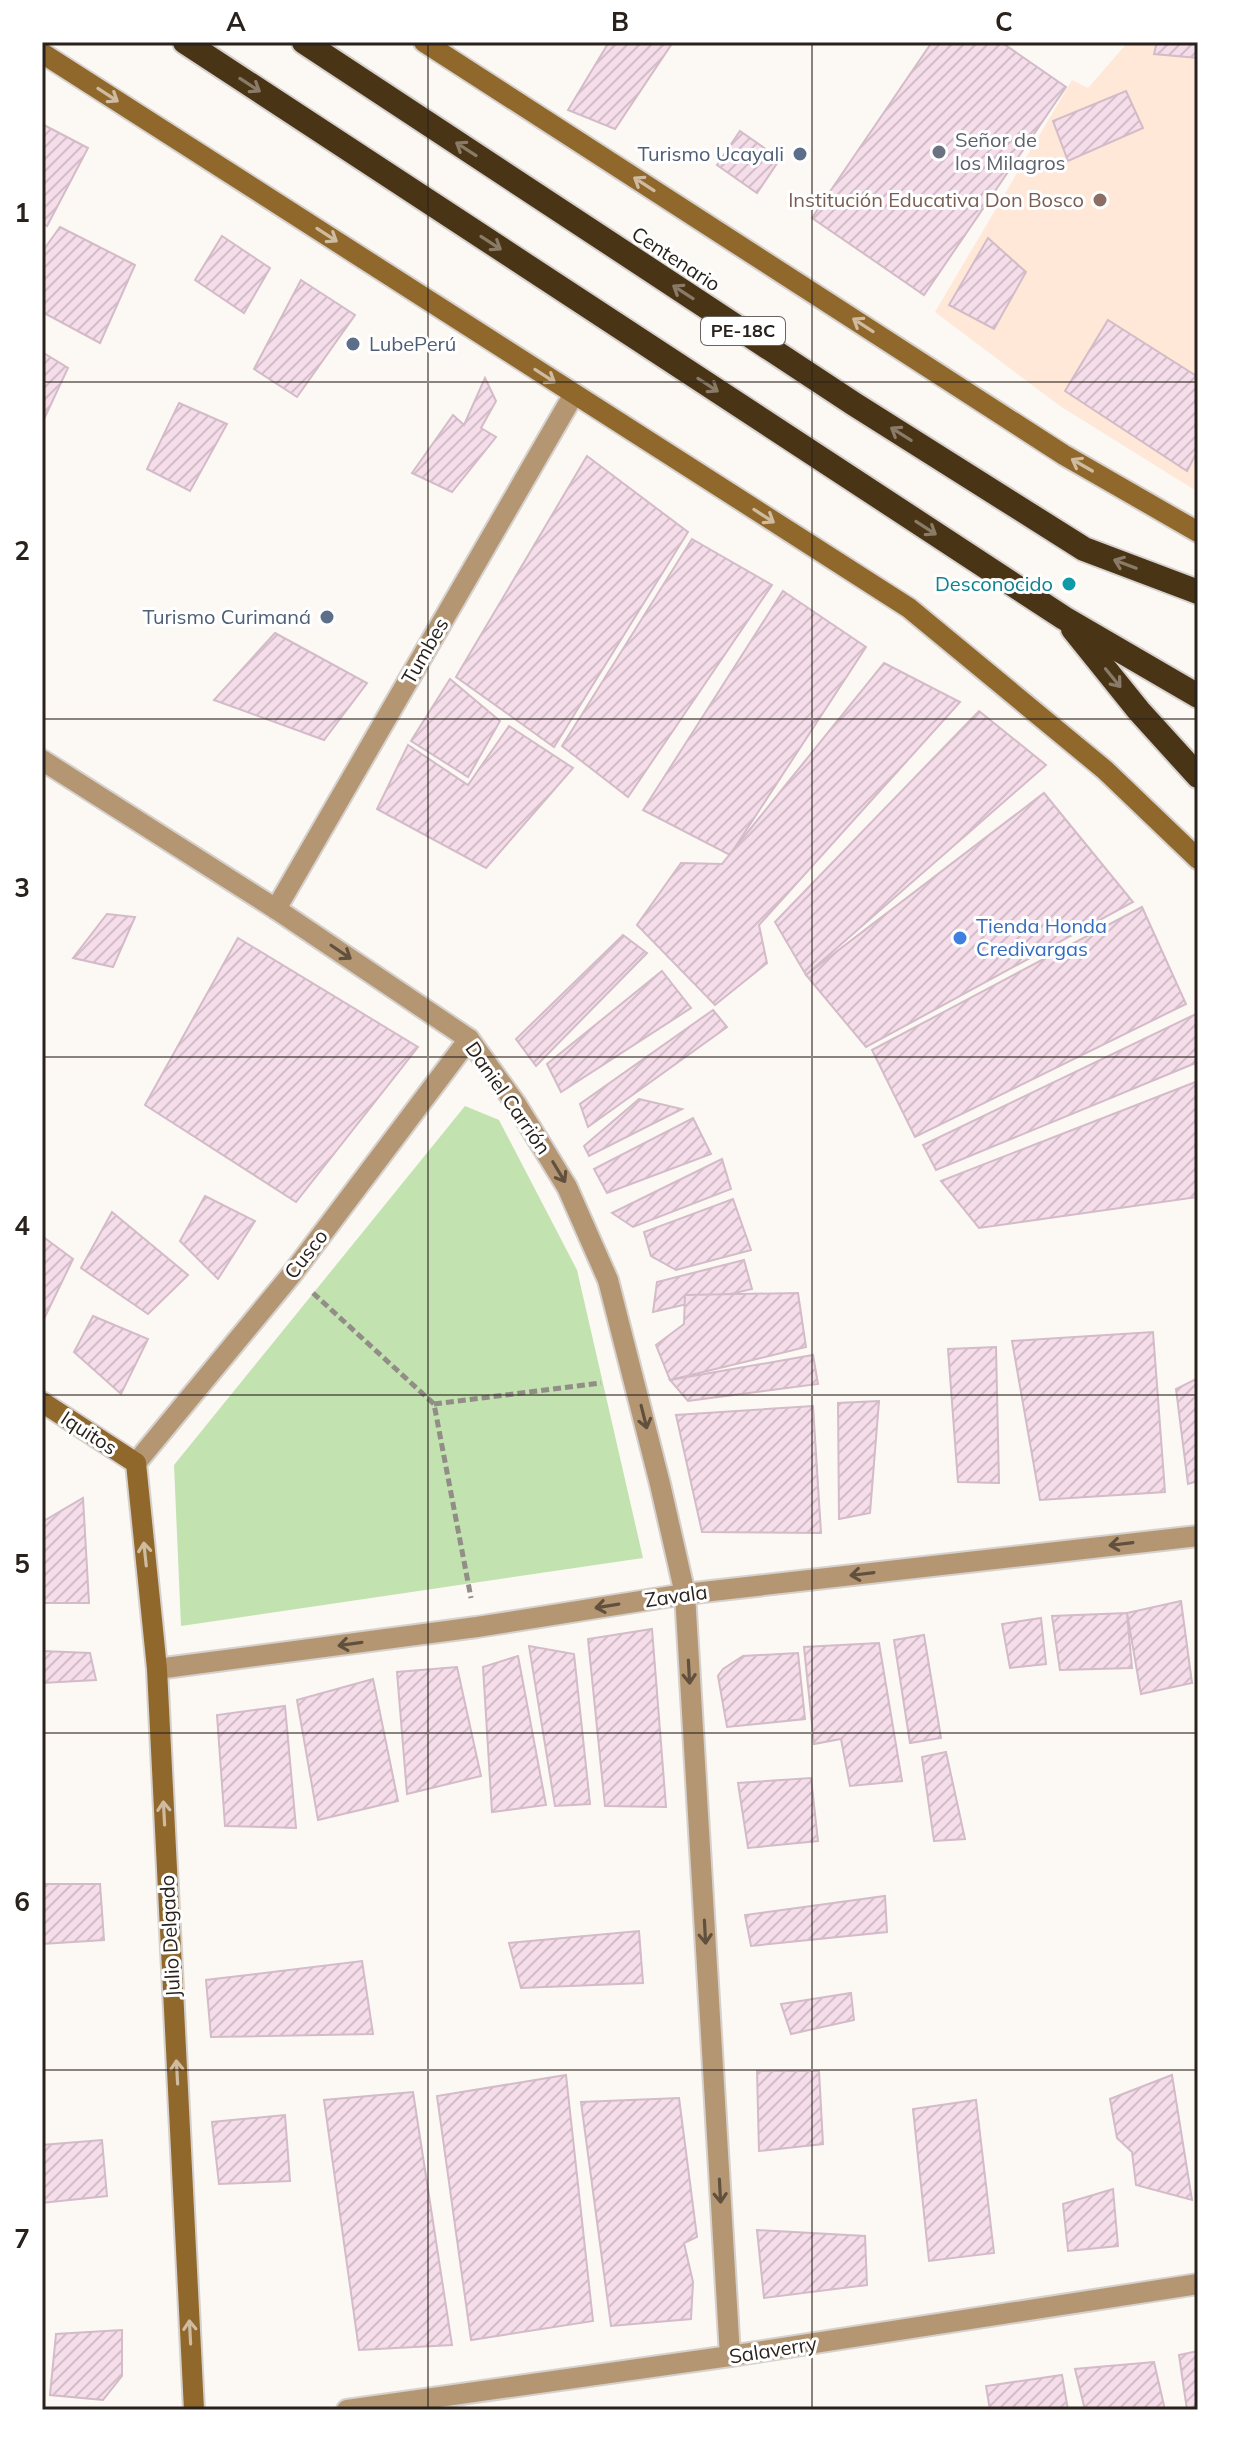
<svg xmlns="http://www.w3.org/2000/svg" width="1240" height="2452" font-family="Mulish,sans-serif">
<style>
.built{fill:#ffe8d7}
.green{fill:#c2e2b0}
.building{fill:url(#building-hatch);stroke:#d3bbc8;stroke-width:2}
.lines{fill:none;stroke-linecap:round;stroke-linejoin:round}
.street-casing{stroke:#d6d1cd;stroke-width:24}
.secondary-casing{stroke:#d6d1cd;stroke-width:24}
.highway-casing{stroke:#d6d1cd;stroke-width:28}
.path{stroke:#938d88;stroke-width:5;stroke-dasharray:8 4;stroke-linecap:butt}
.street{stroke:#b49772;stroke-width:20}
.secondary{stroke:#91682c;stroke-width:20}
.highway{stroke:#4a3416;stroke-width:24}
.oneway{stroke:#897b68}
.oneway2{stroke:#cebba0}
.oneway3{stroke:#61503e}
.grid{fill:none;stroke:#29211b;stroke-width:2;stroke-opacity:0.55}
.worship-dot{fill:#6b7280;stroke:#fff;stroke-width:3}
.service-dot{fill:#5c6f8a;stroke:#fff;stroke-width:3}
.education-dot{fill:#8d6e63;stroke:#fff;stroke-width:3}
.culture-dot{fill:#0f9aa8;stroke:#fff;stroke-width:3}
.shop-dot{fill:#3f7fe0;stroke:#fff;stroke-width:3}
.labels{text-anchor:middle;stroke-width:6;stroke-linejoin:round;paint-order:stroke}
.shield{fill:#fff;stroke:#69645f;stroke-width:2}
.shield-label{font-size:18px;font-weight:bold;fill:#29211b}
.worship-label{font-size:20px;fill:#5b616d;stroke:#fff;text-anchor:start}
.service-label{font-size:20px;fill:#4e5e75;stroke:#fff;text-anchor:end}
.education-label{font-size:20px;fill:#785e54;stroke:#fff;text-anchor:end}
.street-label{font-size:20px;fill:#29211b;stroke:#fff}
.culture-label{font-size:20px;fill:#0d838f;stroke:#fff;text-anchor:end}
.shop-label{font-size:20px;fill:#366cbe;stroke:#fff;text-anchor:start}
.neatline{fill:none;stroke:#29211b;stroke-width:3}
.grid-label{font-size:26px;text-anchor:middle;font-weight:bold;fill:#29211b}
</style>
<defs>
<pattern id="building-hatch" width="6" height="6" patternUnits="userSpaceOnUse" patternTransform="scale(2)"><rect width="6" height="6" fill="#f5ddea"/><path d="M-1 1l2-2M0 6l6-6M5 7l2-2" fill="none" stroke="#d2bdc8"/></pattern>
</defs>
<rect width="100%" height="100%" fill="#fcf8f4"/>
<!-- built -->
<path class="built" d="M1128 42H1198V492L1060 406 935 312 1072 80 1088 88Z"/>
<!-- green -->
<path class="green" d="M465 1106 499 1120 577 1270 643 1558 181 1626 174 1465Z"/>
<!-- building -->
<g class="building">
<path d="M609 42H673L615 129 568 110Z"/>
<path d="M932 42H1001L1066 87 924 295 812 218Z"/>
<path d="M1157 42H1198V58L1154 54Z"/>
<path d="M1126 91 1143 128 1068 161 1053 121Z"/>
<path d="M42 124 88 148 47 226 42 223Z"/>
<path d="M740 131 780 159 757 193 717 165Z"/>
<path d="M60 227 135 265 100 343 42 312V252Z"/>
<path d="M222 236 270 268 244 313 195 280Z"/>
<path d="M988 238 1026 272 994 329 949 305Z"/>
<path d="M301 280 355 315 297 397 254 369Z"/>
<path d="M1108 320 1198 377V450L1187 471 1065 391Z"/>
<path d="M42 352 68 368 45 417 42 415Z"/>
<path d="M485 378 496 401 481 428 496 437 452 492 412 473 453 415 464 425Z"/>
<path d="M179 403 227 424 190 491 147 469Z"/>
<path d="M587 456 688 532 554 747 456 677Z"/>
<path d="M692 539 772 585 628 797 562 746Z"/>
<path d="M783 591 866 647 730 855 643 810Z"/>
<path d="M275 633 367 683 324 740 214 700Z"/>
<path d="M884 663 960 702 759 925 767 963 715 1005 637 925 681 863 722 864Z"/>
<path d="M450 679 500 721 468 777 411 741Z"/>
<path d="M979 711 1046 765 806 975 775 922Z"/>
<path d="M509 726 573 768 486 868 377 809 408 745 468 785Z"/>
<path d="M1044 793 1133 902 866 1047 806 975Z"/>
<path d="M1142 907 1186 1004 915 1137 872 1050Z"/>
<path d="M107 914 135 917 113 967 73 958Z"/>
<path d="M623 935 647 953 536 1066 516 1039Z"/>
<path d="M238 938 418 1047 296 1202 145 1105Z"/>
<path d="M662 971 691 1008 561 1092 547 1064Z"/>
<path d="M713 1010 727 1027 588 1127 580 1104Z"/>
<path d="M1198 1013V1062L936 1170 923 1145Z"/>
<path d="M1198 1081V1197L979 1228 941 1181Z"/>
<path d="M639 1099 682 1109 589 1156 584 1146Z"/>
<path d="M693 1118 711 1154 607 1193 594 1169Z"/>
<path d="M722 1159 731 1189 633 1227 612 1213Z"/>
<path d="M205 1196 255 1221 218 1279 180 1241Z"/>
<path d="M733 1199 751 1250 676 1270 651 1256 644 1232Z"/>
<path d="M112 1212 188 1275 148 1314 81 1268Z"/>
<path d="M42 1236 73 1259 42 1323Z"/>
<path d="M744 1260 752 1289 653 1312 657 1282Z"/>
<path d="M798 1293 806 1347 670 1380 656 1345 684 1324 685 1295Z"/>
<path d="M93 1316 148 1339 121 1394 74 1352Z"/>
<path d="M1153 1332 1165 1492 1040 1500 1012 1341Z"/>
<path d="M996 1347 999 1483 958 1482 948 1349Z"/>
<path d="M813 1355 818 1384 688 1401 670 1380Z"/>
<path d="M1198 1378V1481L1188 1484 1176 1389Z"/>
<path d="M879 1401 870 1513 839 1519 838 1403Z"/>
<path d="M813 1406 821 1533 702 1532 676 1415Z"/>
<path d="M83 1498 89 1603H42V1522Z"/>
<path d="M1181 1601 1192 1683 1141 1694 1127 1613Z"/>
<path d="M1127 1613 1132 1668 1060 1670 1052 1616Z"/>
<path d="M1041 1618 1046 1664 1010 1668 1002 1624Z"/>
<path d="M652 1629 666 1807 605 1806 588 1639Z"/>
<path d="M924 1635 941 1738 910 1743 894 1640Z"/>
<path d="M879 1643 902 1781 850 1786 841 1739 814 1744 804 1647Z"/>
<path d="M529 1646 574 1654 590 1804 555 1806Z"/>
<path d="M42 1651 90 1653 96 1680 42 1683Z"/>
<path d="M798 1653 805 1719 727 1727 718 1676 723 1669 743 1656Z"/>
<path d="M518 1656 546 1805 492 1812 483 1667Z"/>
<path d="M457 1667 481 1776 407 1794 397 1672Z"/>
<path d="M373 1679 398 1801 318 1820 297 1700Z"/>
<path d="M285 1706 296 1828 225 1826 217 1715Z"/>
<path d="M946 1752 965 1839 934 1841 922 1757Z"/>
<path d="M811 1778 818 1841 748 1848 738 1783Z"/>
<path d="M42 1884H100L104 1940 42 1944Z"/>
<path d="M885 1896 887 1932 751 1946 745 1915Z"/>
<path d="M639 1931 643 1983 521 1988 509 1943Z"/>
<path d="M362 1961 373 2034 211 2037 206 1980Z"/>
<path d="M851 1993 854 2020 791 2034 781 2004Z"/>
<path d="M757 2071H819L823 2144 759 2151Z"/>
<path d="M566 2075 593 2321 471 2340 437 2096Z"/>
<path d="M1172 2075 1192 2200 1136 2185 1132 2152 1117 2138 1110 2099Z"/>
<path d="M413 2092 452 2345 359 2350 324 2100Z"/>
<path d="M679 2098 697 2237 684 2243 693 2282 691 2319 611 2326 581 2102Z"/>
<path d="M976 2100 994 2253 929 2261 913 2109Z"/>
<path d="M285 2115 290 2181 219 2184 212 2122Z"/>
<path d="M102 2140 107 2196 42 2203V2145Z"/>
<path d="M1113 2189 1118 2246 1068 2251 1063 2204Z"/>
<path d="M757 2230 865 2236 867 2285 764 2298Z"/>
<path d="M122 2330V2376L103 2400 50 2395 56 2334Z"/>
<path d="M1198 2351V2410H1187L1179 2355Z"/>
<path d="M1154 2362 1165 2410H1085L1075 2369Z"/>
<path d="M1062 2375 1068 2410H990L986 2386Z"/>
</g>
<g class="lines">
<defs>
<g id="street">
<path d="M42 760 276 909 469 1039 516 1104 567 1187 608 1280 660 1484 685 1594 730 2356"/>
<path d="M276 909 574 394"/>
<path d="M136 1463 292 1274 469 1039"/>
<path d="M157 1669 477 1627 685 1594 1198 1536"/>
<path d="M347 2410 730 2356 1198 2284"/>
</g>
<g id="secondary">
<path d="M424 42 1064 455 1198 532"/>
<path d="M42 53 909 608 1105 770 1198 859"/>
<path d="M42 1402 136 1463 157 1669 194 2410"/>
</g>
<g id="highway">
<path d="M185 42 1064 618 1198 696"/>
<path d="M304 42 854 404 1084 549 1198 592"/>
<path d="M1073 629 1139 711 1198 776"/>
</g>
</defs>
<!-- street casing -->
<use href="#street" class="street-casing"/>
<!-- secondary casing -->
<use href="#secondary" class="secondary-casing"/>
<!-- highway casing -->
<use href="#highway" class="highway-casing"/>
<!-- path -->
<g class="path">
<path d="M313 1293 434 1404 471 1598"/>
<path d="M434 1404 601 1383"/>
</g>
<!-- street -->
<use href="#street" class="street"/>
<!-- secondary -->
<use href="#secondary" class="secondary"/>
<!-- highway -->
<use href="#highway" class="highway"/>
</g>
<!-- one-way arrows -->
<defs><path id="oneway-shaft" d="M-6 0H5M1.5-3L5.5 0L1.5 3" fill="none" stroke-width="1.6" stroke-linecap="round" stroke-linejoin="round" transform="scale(2)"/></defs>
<g class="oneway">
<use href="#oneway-shaft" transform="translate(250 85) rotate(33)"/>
<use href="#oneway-shaft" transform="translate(466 149) rotate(-147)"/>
<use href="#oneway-shaft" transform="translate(491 243) rotate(33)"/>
<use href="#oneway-shaft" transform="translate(683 292) rotate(-147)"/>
<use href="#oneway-shaft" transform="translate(708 385) rotate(33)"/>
<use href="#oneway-shaft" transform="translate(901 434) rotate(-148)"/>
<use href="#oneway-shaft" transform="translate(926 528) rotate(33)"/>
<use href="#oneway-shaft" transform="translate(1125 564) rotate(-159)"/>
<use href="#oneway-shaft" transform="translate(1113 678) rotate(51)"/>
</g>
<g class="oneway2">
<use href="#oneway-shaft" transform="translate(108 95) rotate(33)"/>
<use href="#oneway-shaft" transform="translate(644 184) rotate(-147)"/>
<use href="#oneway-shaft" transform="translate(327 235) rotate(33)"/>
<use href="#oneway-shaft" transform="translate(863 325) rotate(-147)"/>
<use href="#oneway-shaft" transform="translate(545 376) rotate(33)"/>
<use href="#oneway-shaft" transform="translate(1082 465) rotate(-150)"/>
<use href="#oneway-shaft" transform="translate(764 516) rotate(33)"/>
<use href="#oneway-shaft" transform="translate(145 1554) rotate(-96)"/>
<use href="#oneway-shaft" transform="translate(164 1813) rotate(-93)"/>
<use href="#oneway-shaft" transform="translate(177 2072) rotate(-93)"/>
<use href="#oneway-shaft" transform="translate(190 2332) rotate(-93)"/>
</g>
<g class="oneway3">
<use href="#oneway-shaft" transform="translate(341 952) rotate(34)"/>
<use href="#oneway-shaft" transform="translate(559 1172) rotate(59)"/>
<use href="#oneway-shaft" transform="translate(644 1417) rotate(76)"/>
<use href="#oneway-shaft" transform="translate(1121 1544) rotate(173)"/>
<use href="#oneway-shaft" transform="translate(862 1574) rotate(173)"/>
<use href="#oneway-shaft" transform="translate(607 1606) rotate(171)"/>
<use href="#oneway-shaft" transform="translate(350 1644) rotate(172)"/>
<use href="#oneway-shaft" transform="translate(689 1672) rotate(87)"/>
<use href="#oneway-shaft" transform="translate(705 1932) rotate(87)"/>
<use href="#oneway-shaft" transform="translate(720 2191) rotate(87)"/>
</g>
<!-- grid -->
<path class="grid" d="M428 42V2410M812 42V2410M42 382H1198M42 719H1198M42 1057H1198M42 1395H1198M42 1733H1198M42 2070H1198"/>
<!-- markers -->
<circle class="worship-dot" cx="939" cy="152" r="8"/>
<g class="service-dot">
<circle cx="800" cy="154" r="8"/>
<circle cx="353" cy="344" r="8"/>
<circle cx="327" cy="617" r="8"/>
</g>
<circle class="education-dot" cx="1100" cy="200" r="8"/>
<circle class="culture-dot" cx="1069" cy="584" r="8"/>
<circle class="shop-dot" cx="960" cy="938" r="8"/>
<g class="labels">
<!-- shield labels -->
<rect class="shield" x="701" y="317" width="84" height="28" rx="6"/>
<g class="shield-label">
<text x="743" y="337">PE-18C</text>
</g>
<!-- worship labels -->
<g class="worship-label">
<text x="955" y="147">Señor de<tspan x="955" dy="23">los Milagros</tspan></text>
</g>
<!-- service labels -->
<g class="service-label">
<text x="784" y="161">Turismo Ucayali</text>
<text x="369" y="351" text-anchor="start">LubePerú</text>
<text x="311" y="624">Turismo Curimaná</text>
</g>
<!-- education labels -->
<g class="education-label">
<text x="1084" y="207">Institución Educativa Don Bosco</text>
</g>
<!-- street labels -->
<g class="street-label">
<text transform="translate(676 259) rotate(33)" y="7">Centenario</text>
<text transform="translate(425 651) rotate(-60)" y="7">Tumbes</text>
<text transform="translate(508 1098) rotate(55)" y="7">Daniel Carrión</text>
<text transform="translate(306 1254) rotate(-52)" y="7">Cusco</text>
<text transform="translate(89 1433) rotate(33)" y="7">Iquitos</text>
<text transform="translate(676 1596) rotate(-8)" y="7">Zavala</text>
<text transform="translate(170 1936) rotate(-93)" y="7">Julio Delgado</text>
<text transform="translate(773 2350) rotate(-9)" y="7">Salaverry</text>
</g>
<!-- culture labels -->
<g class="culture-label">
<text x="1053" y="591">Desconocido</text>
</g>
<!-- shop labels -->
<g class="shop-label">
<text x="976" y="933">Tienda Honda<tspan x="976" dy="23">Credivargas</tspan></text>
</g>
</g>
<!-- border -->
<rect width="1240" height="2452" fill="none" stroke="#ffffff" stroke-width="88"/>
<rect x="44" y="44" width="1152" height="2364" class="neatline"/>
<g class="grid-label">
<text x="236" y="31">A</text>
<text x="620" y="31">B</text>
<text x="1004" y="31">C</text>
<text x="22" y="222">1</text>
<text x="22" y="560">2</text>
<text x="22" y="897">3</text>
<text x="22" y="1235">4</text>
<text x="22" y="1573">5</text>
<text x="22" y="1911">6</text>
<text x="22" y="2248">7</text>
</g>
</svg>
